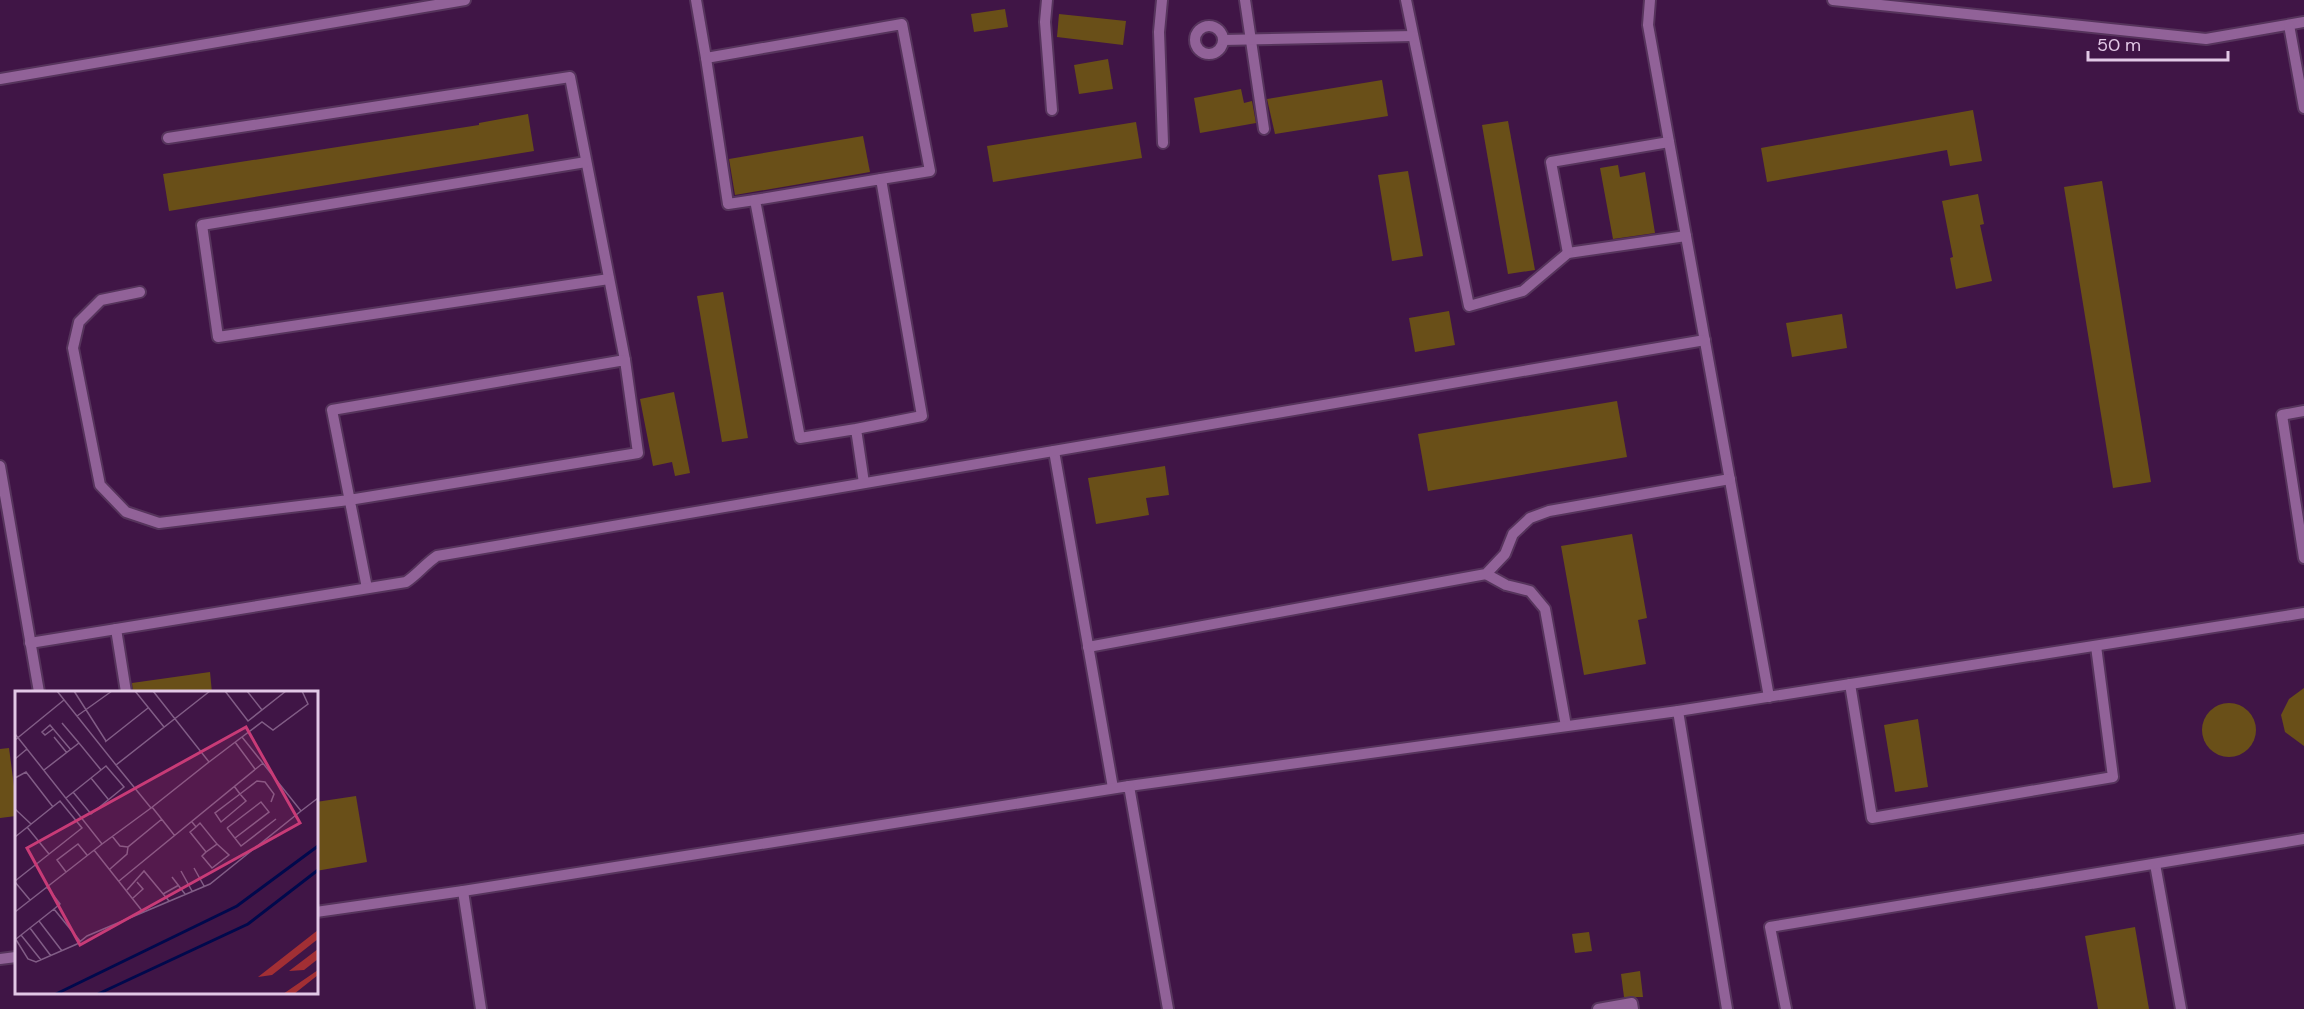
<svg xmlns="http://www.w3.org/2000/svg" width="2304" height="1009" font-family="'DM Sans',sans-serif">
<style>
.building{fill:#694f18}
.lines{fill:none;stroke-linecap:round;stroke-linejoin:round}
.service-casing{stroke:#56345c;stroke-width:14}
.service{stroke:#916298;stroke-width:10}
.inset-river{fill:none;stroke:#00094c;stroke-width:3}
.inset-road{fill:none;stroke:#815d86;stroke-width:1.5}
.view{fill:#c83b77;fill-opacity:0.15;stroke:#c83b77;stroke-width:3}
.inset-edge{fill:none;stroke:#e2c8e6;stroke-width:3}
</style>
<rect width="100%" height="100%" fill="#401546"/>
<!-- building -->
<g class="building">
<path d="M1005 9 1008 27 974 32 971 14Z"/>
<path d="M1059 14 1126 21 1123 45 1057 37Z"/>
<path d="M1108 59 1113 89 1079 94 1074 65Z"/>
<path d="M1382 80 1388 116 1275 134 1267 99Z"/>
<path d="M1241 89 1244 103 1252 101 1256 123 1200 133 1194 98Z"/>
<path d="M1973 110 1982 161 1950 166 1947 150 1767 182 1761 148Z"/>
<path d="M528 114 534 151 169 211 163 174 479 125V123Z"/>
<path d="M1508 121 1535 270 1508 274 1482 125Z"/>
<path d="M1136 122 1142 158 993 182 987 146Z"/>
<path d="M863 136 870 172 735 195 729 159Z"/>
<path d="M1618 165 1620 177 1645 172 1655 233 1613 239 1600 168Z"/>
<path d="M1408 171 1423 256 1392 261 1378 175Z"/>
<path d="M2102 181 2151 482 2113 488 2064 187Z"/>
<path d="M1978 194 1984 224 1980 225 1992 281 1956 289 1950 258 1953 257 1942 201Z"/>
<path d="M723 292 748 438 722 442 697 296Z"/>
<path d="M1449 311 1455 345 1415 352 1409 318Z"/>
<path d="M1842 314 1847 348 1792 357 1786 323Z"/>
<path d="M674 392 690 473 675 476 672 462 653 466 640 399Z"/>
<path d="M1617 401 1627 457 1428 491 1418 434Z"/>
<path d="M1165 466 1169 495 1146 498 1149 515 1096 524 1088 478Z"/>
<path d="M1632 534 1647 618 1638 620 1646 664 1584 675 1561 546Z"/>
<path d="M210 672 212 693H133L132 683Z"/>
<path d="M2304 688V746L2285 732 2281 715 2289 699Z"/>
<circle cx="2229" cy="730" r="27"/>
<path d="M1918 719 1928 787 1895 792 1884 725Z"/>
<path d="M9 748 16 801V816L0 818V749Z"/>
<path d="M356 796 367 862 316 871V802Z"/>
<path d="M2135 927 2149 1009H2098L2085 936Z"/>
<path d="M1589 932 1592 951 1575 953 1572 934Z"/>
<path d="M1640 971 1643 997H1624L1621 974Z"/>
</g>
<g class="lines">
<defs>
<g id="service">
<path d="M696 0 706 58"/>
<path d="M1047 0 1045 22 1052 110"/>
<path d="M1162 0 1159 32 1163 143"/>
<path d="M1245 0 1264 129"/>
<path d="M1406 0 1469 306 1523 291 1568 253 1686 236"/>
<path d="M1650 0 1648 25 1769 697"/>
<path d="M1833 0 2206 39 2304 22"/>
<path d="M2289 25 2304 108"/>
<circle cx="1209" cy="40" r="14"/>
<path d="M1223 40 1413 36"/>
<path d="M0 79 465 0"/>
<path d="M168 138 570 77 625 360"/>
<path d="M586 162 202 225 218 337 609 279"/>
<path d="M755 200 728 204 706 58 902 24 930 171 881 179"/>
<path d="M1568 253 1551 162 1669 142"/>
<path d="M140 292 101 300 79 322 73 348 100 485 126 512 159 523 349 500 638 453 625 360 332 410 367 588"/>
<path d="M2304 411 2282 415 2304 558"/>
<path d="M856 429 922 416 881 179 755 200 800 438 856 429 864 483"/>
<path d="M1054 451 1113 788"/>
<path d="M0 466 39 692"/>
<path d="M1486 574 1506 585 1530 591 1545 609 1566 726"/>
<path d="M116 629 126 692"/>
<path d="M30 643 406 582C418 574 425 564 437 556L1705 340"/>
<path d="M1088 647 1486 574 1505 554 1513 534 1530 518 1549 511 1730 479"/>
<path d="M1850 684 1872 818 2113 777 2096 646"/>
<path d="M1678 711 2304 613"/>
<path d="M1129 786 1678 711 1727 1009"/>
<path d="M2155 864 2181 1009"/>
<path d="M463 891 1129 786 1168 1009"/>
<path d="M316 912 463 891 481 1009"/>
<path d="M0 959 16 957"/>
<path d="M1598 1009 1632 1003 1633 1009"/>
<path d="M1786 1009 1770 927 2304 839"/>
</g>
</defs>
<!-- service casing -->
<use href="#service" class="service-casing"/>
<!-- service -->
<use href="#service" class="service"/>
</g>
<!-- overview -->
<g transform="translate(15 691)">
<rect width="303" height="303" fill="#401546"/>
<path d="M303 239V248L257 284 243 286ZM303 258V268L289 279 274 280ZM303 279V284L279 303H268Z" fill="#a22f34"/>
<path class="inset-river" d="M41 303 222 215 303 155M83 303 233 233 303 179"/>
<path class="inset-road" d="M42 0 101 74M59 0 91 50M120 0 149 36M138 0 194 71 227 46 286 120 303 107M210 0 233 30 271 0M232 0 247 19M62 25 97 0M47 32 64 52M38 38 30 44 27 41 35 34 56 59M0 43 12 58M39 46 52 62M227 46 247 31 258 39 293 13 287 0M0 49 49 9M90 51 133 17M220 51 240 78M0 68 12 58 87 153 136 117M194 71 136 117 101 74 195 0M29 79 64 52 86 79 51 107M0 87 11 81 38 116M76 87 93 108M219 95 225 103 231 110 206 131 200 122 225 103 242 90 250 91 259 103 256 111M58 101 76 123 109 96 91 75 86 79M137 116 160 145M0 118 16 133M177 131 181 136 185 132 202 153 191 161 175 141 181 136M12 136 34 163M212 137 246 111 254 121 220 147M212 137 226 155 261 128M97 145 105 155 113 156M0 146 45 110 67 137 0 190M79 159 128 221M191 161 187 165 197 177 214 164 202 153M179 177 189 195M95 178 112 163 113 156 147 128M166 180 177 200M51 181 42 169 63 153 72 164M157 186 170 203M104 190 248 72M0 191 15 209M32 196 45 213 39 218 65 250M112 199 129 180 154 210M148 203 164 194M118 207 128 198 122 191M0 221 87 153M24 230 47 260M15 237 36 265M6 244 26 269M0 247 13 268 21 271 62 253 72 245 195 193 286 120M1 248 39 218"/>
<path class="view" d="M231 36 285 132 65 254 12 157Z"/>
<rect width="303" height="303" class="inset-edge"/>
</g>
<!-- scale -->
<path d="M2088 51v9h140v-9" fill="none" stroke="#e2c8e6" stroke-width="3"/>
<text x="2097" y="51" font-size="18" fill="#e2c8e6" stroke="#401546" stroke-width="4.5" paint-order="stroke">50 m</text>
</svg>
